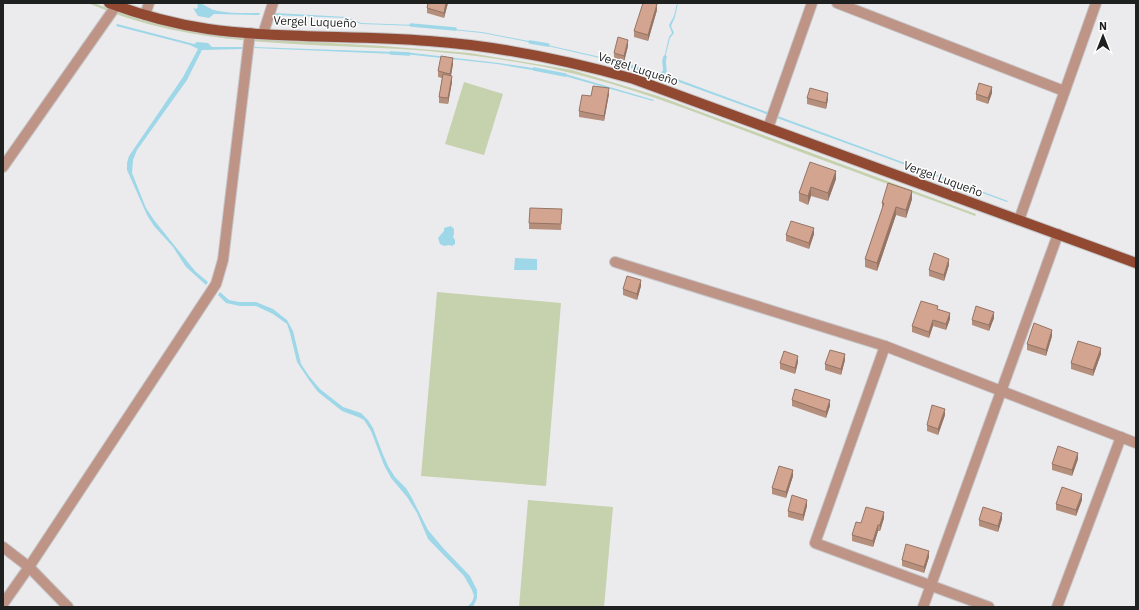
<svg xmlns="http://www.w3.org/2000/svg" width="1139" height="610" font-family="'IBM Plex Sans',sans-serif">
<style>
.green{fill:#c6d1ad}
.water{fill:#9ed7e7}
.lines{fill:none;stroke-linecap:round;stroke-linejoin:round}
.stream{stroke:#9ed7e7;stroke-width:3.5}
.minor-casing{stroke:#c6c6c9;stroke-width:12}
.primary-casing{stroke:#c6c6c9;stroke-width:12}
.minor{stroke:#be9486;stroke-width:10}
.primary{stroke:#914931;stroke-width:10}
.wall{fill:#b58e7c}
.shaded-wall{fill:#947465}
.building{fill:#d3a590;stroke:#947465}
.labels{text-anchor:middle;stroke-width:3;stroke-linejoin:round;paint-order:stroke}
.street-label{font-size:12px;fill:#1f2020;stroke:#fff}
</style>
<rect width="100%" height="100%" fill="#ebebee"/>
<!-- green -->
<g class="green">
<path d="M88 3H94L115 11 154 23 213 34 240 38 383 46 470 53 572 70 658 96 976 214 975 216 951 207C885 183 819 159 753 134 676 105 603 76 522 63 475 55 427 50 379 48 280 43 181 44 88 3Z"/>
<path d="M464 82 503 94 484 155 445 144Z"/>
<path d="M437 292 561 303 546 486 421 476Z"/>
<path d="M528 500 613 507 604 607H519Z"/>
</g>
<!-- water -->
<g class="water">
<path d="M197 3C203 3 208 8 214 10 228 14 245 13 260 13L259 15 214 14 209 18 198 16 193 8 196 9 198 7Z"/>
<path d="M677 3H678L675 17 671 26 674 33 670 38 664 62H663L669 37 672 33 669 25 674 16Z"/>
<path d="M275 13 347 17 361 23 416 25V26L361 24 346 18 274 15Z"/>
<path d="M117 24 194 44 197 42 208 43 212 47H242V49L202 50 187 80 137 150 133 160 132 173 146 208 154 220 195 271 208 282 206 285 186 267 173 247 154 226 147 215 127 170V163L129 156 183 77 198 49 190 45 116 26Z"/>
<path d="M452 29 482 32 534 42 533 43 482 33 452 30Z"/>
<path d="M543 44 605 58 622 63V65L604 59 543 45Z"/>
<path d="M252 47 395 52V54L252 48Z"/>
<path d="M404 52 499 63 539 69 538 71 497 64 404 54Z"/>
<path d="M562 73 654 100 653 101 561 75Z"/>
<path d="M669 76 1008 201 1007 202 668 78Z"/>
<path d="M451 226 454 229V234L453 237 455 240V244L452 246 449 245 444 246 440 244 438 238 444 231V228Z"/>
<path d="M515 258 537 259V270H514Z"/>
<path d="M220 292 229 300 239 302H256L273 309 287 320 293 331 301 364 309 376 320 389 343 407 361 413 368 420 373 428 382 452 388 466 395 477 406 488 412 498 428 530 444 549 470 576 477 590V598L473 607H467L472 602 474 596 472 590 464 576 428 539 417 513 407 497 391 478 384 465 371 431 364 420 358 417 342 411 318 392 309 380 297 362 290 333 287 324 273 314 256 306H240L226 303 218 295Z"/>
</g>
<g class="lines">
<!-- stream -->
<g class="stream">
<path d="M411 25 455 29"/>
<path d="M530 42 548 45"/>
<path d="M391 53 409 54"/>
<path d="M620 63 673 79"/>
<path d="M534 69 565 75"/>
<path d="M661 75 665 71 664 61 665 57"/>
</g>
<defs>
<g id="minor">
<path d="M837 3 1064 91"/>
<path d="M145 15 149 3"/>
<path d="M263 34 273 3"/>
<path d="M768 128 812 3"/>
<path d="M3 167 116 6"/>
<path d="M1019 220 1096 3"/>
<path d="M615 262 885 346 1136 443"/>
<path d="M885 346 815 543 989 607"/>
<path d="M3 547 29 567 68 607"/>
<path d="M3 604 29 567 216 284 223 260 250 33"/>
<path d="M923 607 1058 234"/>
<path d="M1057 607 1121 437"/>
</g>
<path id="primary" d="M109 3C141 15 175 24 208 29 281 39 356 35 429 41 499 46 566 60 634 79L1136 263"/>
</defs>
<!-- minor casing -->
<use href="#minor" class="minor-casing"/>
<!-- primary casing -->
<use href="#primary" class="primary-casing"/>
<!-- minor -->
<use href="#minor" class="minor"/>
<!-- primary -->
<use href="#primary" class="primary"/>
</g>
<!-- wall -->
<g class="wall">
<path d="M428 3H448L444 18 427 13V8Z"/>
<path d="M657 10 648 41 634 37V31Z"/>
<path d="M628 46 624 62 614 59V53Z"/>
<path d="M453 64 451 76 452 82 448 104 439 103V97L442 78 438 77V71Z"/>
<path d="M992 93 988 104 976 100V94Z"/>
<path d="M609 94 604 121 579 117V111L591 96Z"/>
<path d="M807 98 828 99 826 109 807 104Z"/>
<path d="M836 171V179L828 201 811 196 808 205 799 201V193Z"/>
<path d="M912 199 906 218 896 215 877 271 865 267V259L882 210V203Z"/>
<path d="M562 209 561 230 529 229V223Z"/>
<path d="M814 234 809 249 786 241V235Z"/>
<path d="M949 265 944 281 929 276V270Z"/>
<path d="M641 286 637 300 623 295V289Z"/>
<path d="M938 309 950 319 946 330 933 326 929 338 912 332V326Z"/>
<path d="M994 318 989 331 972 325V320Z"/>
<path d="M1052 336 1046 356 1027 350V344Z"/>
<path d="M1101 354 1093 376 1071 369V363Z"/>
<path d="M845 360 841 375 825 370V364Z"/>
<path d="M798 362 795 374 780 369V363Z"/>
<path d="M792 400 830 406 826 418 792 406Z"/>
<path d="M945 415 938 435 927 431V425Z"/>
<path d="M1078 459 1072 476 1052 470V464Z"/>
<path d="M793 476 786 498 772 494V488Z"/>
<path d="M1082 500 1076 516 1056 510V504Z"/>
<path d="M807 506 803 521 788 517V511Z"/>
<path d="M884 518 880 531H878L873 547 852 541V535L861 523Z"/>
<path d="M1002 519 998 532 979 526V520Z"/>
<path d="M929 557 924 573 902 566V560Z"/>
</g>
<!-- shaded-wall -->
<g class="shaded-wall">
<path d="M446 3H448L444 18V13Z"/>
<path d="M657 4V10L648 41V35Z"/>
<path d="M628 40V46L624 62V56Z"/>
<path d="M453 58V64L450 80V74Z"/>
<path d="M452 76V82L448 104V98Z"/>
<path d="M992 87V93L988 104V98Z"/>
<path d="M609 88V94L604 121V116Z"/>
<path d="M828 93V99L826 109V103Z"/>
<path d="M836 171V179L828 201V193Z"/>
<path d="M811 187V196L808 205V196Z"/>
<path d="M912 191V199L906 218V210Z"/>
<path d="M896 207V215L877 271V263Z"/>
<path d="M814 228V234L809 249V243Z"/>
<path d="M949 259V265L944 281V275Z"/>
<path d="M641 280V286L637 300V294Z"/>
<path d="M994 312V318L989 331V325Z"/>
<path d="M950 313V319L946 330V324Z"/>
<path d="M933 320V326L929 338V332Z"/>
<path d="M1052 330V336L1046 356V350Z"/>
<path d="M1101 348V354L1093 376V370Z"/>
<path d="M845 354V360L841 375V369Z"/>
<path d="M798 356V362L795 374V368Z"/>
<path d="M830 400V406L826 418V412Z"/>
<path d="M945 409V415L938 435V429Z"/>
<path d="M1078 453V459L1072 476V470Z"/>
<path d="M793 470V476L786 498V492Z"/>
<path d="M1082 494V500L1076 516V510Z"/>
<path d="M807 500V506L803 521V515Z"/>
<path d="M884 512V518L880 531V525Z"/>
<path d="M1002 513V519L998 532V526Z"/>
<path d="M878 525V531L873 547V541Z"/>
<path d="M929 551V557L924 573V567Z"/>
</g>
<!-- building -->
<g class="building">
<path d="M428 3H446L444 13 427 8Z"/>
<path d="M643 3H652L657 4 648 35 634 31Z"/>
<path d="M618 37 628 40 624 56 614 53Z"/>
<path d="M441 56 453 58 450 74 438 71Z"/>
<path d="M443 74 452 76 448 98 439 97Z"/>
<path d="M979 83 992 87 988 98 976 94Z"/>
<path d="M593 86 609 88 604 116 579 111 582 95 591 96Z"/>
<path d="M810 88 828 93 826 103 807 98Z"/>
<path d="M810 162 836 171 828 193 811 187 808 196 799 193Z"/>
<path d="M888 183 912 191 906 210 896 207 877 263 865 259 884 203H882Z"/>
<path d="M530 208 562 209 561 224 529 223Z"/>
<path d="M791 221 814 228 809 243 786 235Z"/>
<path d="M934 253 949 259 944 275 929 270Z"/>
<path d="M627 276 641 280 637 294 623 289Z"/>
<path d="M921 301 938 306 937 309 950 313 946 324 933 320 929 332 912 326Z"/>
<path d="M976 306 994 312 989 325 972 320Z"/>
<path d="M1034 323 1052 330 1046 350 1027 344Z"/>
<path d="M1078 341 1101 348 1093 370 1071 363Z"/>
<path d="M830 350 845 354 841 369 825 364Z"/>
<path d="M784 351 798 356 795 368 780 363Z"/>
<path d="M795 389 830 400 826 412 792 400Z"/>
<path d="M932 405 945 409 938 429 927 425Z"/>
<path d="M1058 446 1078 453 1072 470 1052 464Z"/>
<path d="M779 466 793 470 786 492 772 488Z"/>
<path d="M1062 487 1082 494 1076 510 1056 504Z"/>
<path d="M792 495 807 500 803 515 788 511Z"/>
<path d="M866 507 884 512 880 525H878L873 541 852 535 856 522 861 523Z"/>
<path d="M983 507 1002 513 998 526 979 520Z"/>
<path d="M906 544 929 551 924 567 902 560Z"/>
</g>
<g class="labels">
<!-- street labels -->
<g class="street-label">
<text transform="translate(315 22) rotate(2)" y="4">Vergel Luqueño</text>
<text transform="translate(638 69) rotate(18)" y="4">Vergel Luqueño</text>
<text transform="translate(943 179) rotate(20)" y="4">Vergel Luqueño</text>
</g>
</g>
<!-- border -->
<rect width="1139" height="610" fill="none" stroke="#1f2020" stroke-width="8"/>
<!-- north arrow -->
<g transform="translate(1103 36)" stroke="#ffffff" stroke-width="3" paint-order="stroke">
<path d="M0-3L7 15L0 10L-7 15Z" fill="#1f2020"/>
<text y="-6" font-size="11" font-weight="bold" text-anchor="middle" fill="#1f2020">N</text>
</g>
</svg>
